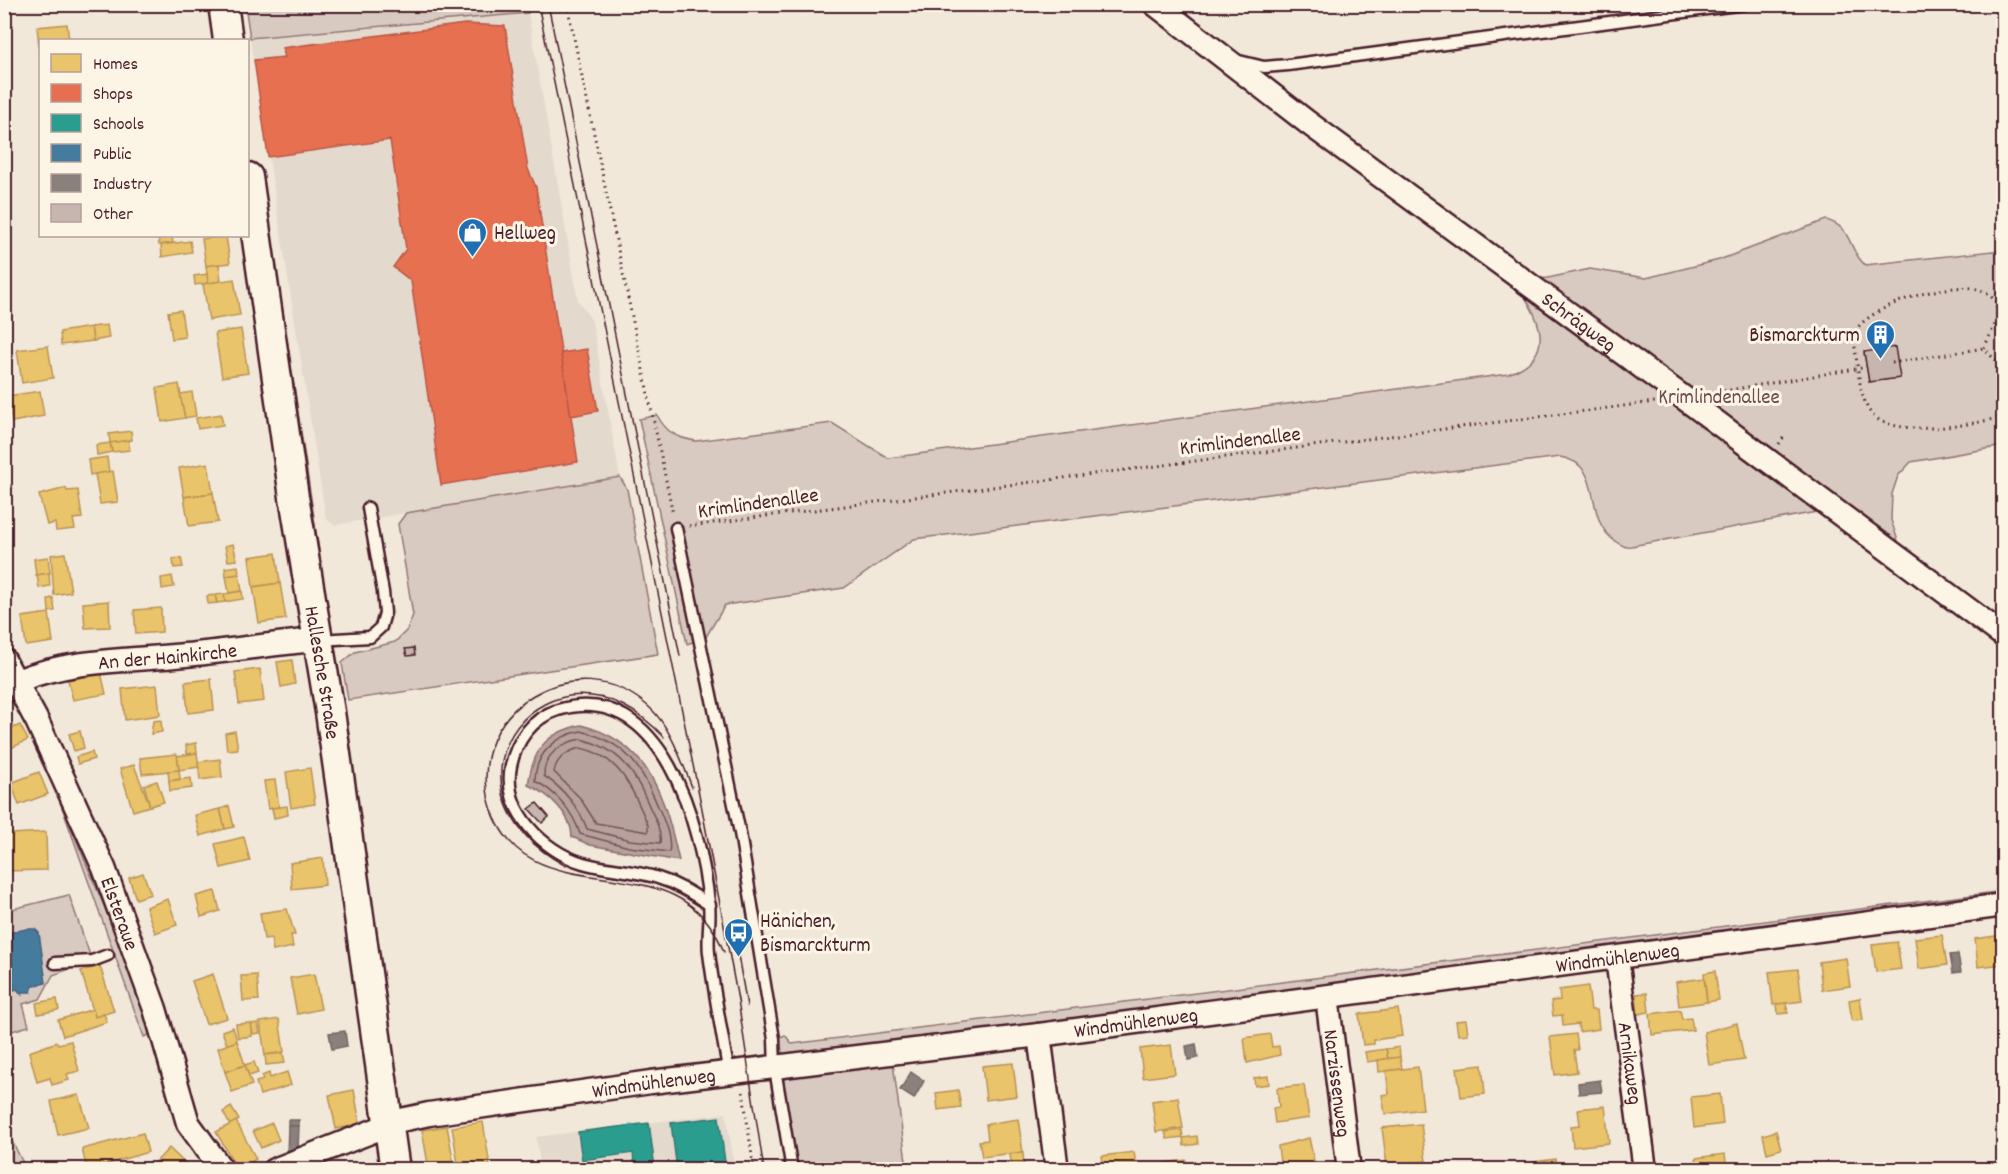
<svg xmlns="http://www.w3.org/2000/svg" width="2008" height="1174" font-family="Dekko,sans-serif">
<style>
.built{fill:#e4d9cd}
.green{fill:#d8cac0;stroke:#917476;stroke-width:1.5;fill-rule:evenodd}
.water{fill:#b6a19c;stroke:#8b6d6f;stroke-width:1.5}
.homes{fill:#e9c46a;stroke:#b99257;stroke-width:1.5}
.shops{fill:#e76f51;stroke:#b85746;stroke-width:1.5}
.schools{fill:#2a9d8f;stroke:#347771;stroke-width:1.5}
.public{fill:#457b9d;stroke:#465f7b;stroke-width:1.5}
.industry{fill:#8a817c;stroke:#776464;stroke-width:1.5}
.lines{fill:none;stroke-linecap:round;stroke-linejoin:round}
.shore{stroke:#755358;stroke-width:1.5}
.building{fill:#c7b6af;stroke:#4a1f2b;stroke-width:1.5}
.service-casing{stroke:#4a1f2b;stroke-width:15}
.minor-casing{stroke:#4a1f2b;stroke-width:27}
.tertiary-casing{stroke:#4a1f2b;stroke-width:33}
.path{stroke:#4a1f2b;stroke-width:3;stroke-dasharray:1.5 4.5;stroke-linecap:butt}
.service{stroke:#fcf5e5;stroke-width:10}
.minor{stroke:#fcf5e5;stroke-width:22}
.tertiary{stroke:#fcf5e5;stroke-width:28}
.tram{stroke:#4a1f2b;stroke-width:1.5}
.labels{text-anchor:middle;stroke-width:6;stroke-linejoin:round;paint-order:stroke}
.poi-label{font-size:21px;fill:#4a1f2b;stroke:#fcf5e5;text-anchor:start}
.street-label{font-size:21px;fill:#4a1f2b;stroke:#fcf5e5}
.park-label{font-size:21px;fill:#6e4a50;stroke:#fcf5e5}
</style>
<rect width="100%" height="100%" fill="#f1e8da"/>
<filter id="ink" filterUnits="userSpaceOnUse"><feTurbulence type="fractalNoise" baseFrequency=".0167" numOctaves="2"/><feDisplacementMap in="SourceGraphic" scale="12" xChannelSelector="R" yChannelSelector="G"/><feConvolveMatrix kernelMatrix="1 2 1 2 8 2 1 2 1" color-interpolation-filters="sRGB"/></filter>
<g filter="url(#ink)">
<!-- built -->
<g class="built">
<path d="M528 13 578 300 592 321 620 477 335 525 326 519 250 38Z"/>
<path d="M726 1113 735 1169H541L536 1137Z"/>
</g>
<!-- green -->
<g class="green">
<path d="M526 4 528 13 250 38 245 5Z"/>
<path d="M1826 220C1853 227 1847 249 1865 265L1993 251 2003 252V446L1911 462 1898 476 1892 494 1891 520 1899 544 1822 511 1626 547C1576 528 1611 465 1560 457L914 539 844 588 725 605 706 637 687 644 639 419 657 415C666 432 676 438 696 441L832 423 888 458 1508 374C1560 355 1539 315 1514 281L1548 278 1590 269 1646 278 1719 260ZM1864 352 1899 378 1869 382Z"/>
<path d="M283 313 319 551 310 516 278 314Z"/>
<path d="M620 477 627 489 658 654 348 700 342 663 355 652 395 642 407 630 413 615 398 524 406 513Z"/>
<path d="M59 799 123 951 150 1034 144 1037Z"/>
<path d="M2003 891V898L784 1061 779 1038 785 1035 792 1044Z"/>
<path d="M69 895 92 961 53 975 40 999 23 1004 29 1026 5 1033 4 911Z"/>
<path d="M893 1063 907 1169H796L781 1079Z"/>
<path d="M4 1127H5L26 1169H5Z"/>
</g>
<!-- water -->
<path class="water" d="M581 725C650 742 665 798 679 861L590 845 572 837C572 814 548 793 528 785 533 750 545 733 581 725Z"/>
<!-- homes -->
<g class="homes">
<path d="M67 24 69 40H40V55L37 27Z"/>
<path d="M158 236H172L173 243 159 245Z"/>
<path d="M226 236 230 263 206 266 202 239Z"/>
<path d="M190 241 192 252 162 257 161 245Z"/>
<path d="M219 264 221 281 208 283 206 266Z"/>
<path d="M207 274 208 283 195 285 194 276Z"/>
<path d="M234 279 240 315 209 320 203 284Z"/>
<path d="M181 310 185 337 172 339 168 312Z"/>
<path d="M107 325 109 338 93 341 91 327Z"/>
<path d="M91 327 93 341 61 345 60 332Z"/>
<path d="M241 329 248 373 222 377 215 333Z"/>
<path d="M48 346 53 378 22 383 17 350Z"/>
<path d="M179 384 185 418 162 422 157 388Z"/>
<path d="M40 391 44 416 12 422 8 396Z"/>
<path d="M192 392 196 416 185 418 180 394Z"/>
<path d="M221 414 223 425 198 429 196 418Z"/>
<path d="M131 431 132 440 110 443 109 434Z"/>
<path d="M128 440 130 450 112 452 110 443Z"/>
<path d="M110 443 112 452 97 455 96 445Z"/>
<path d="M107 457 109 472 90 475 88 460Z"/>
<path d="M208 463 213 493 184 497 179 468Z"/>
<path d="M113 471 118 502 100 504 95 474Z"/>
<path d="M66 488 67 491 78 490 82 518 73 519 75 529 56 531 55 523 47 525 39 495Z"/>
<path d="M213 493 218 522 189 526 184 497Z"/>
<path d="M233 544 237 560 228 561 225 546Z"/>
<path d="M65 553 71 592 54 595 51 555Z"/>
<path d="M276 553 280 583 253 587 249 557Z"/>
<path d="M48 557 50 573 36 575 34 559Z"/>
<path d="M181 558 183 567 174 568 173 559Z"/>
<path d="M238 566 239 574 226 576 225 568Z"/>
<path d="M49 573 50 586 39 588 37 575Z"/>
<path d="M239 574 242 591 229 593 226 576Z"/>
<path d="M172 576 174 587 162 589 161 578Z"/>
<path d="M280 583 286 619 259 623 253 587Z"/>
<path d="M242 591 243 599 225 602 224 594Z"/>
<path d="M224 594 225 602 217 603 215 595Z"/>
<path d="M215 595 217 603 208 604 207 596Z"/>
<path d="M53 598 55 611 49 612 48 599Z"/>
<path d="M109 601 110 627 85 628 83 603Z"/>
<path d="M161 608 162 632 136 634 134 610Z"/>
<path d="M49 613 53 642 26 646 22 617Z"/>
<path d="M292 660 295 684 281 687 277 662Z"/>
<path d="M260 669 264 701 239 704 235 672Z"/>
<path d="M101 672 106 694 73 700 68 680Z"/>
<path d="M211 679 214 710 188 713 185 682Z"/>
<path d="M157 685 160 715 125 720 122 689Z"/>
<path d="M161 720 162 732 151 734 153 721Z"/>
<path d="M20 725 28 740 9 749 4 732Z"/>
<path d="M80 731 84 748 74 751 69 734Z"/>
<path d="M235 731 238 749 227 750 225 733Z"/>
<path d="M196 743 197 753 187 754 186 745Z"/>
<path d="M92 752 94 759 78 764 76 757Z"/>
<path d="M197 753 199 767 179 770 177 756Z"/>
<path d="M177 754 179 770 142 774 140 758Z"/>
<path d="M220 759 222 777 200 780 198 762Z"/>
<path d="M134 765 150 806 133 811 120 769Z"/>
<path d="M310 768 315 804 291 808 286 772Z"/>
<path d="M179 770 180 779 169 781 168 771Z"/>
<path d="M39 772 48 794 19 805 11 783Z"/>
<path d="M191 778 192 788 170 791 169 781Z"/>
<path d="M275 780 279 807 268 809 264 781Z"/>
<path d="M157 781 164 802 150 806 144 785Z"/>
<path d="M229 806 234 827 225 829 220 809Z"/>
<path d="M287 806 288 815 274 818 272 808Z"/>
<path d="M220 809 225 829 200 836 195 815Z"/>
<path d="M4 830H10L11 834 46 832 47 870 4 871Z"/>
<path d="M244 837 250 861 221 868 215 844Z"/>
<path d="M323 858 325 885 292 889 290 863Z"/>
<path d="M143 873 151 894 136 899 129 878Z"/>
<path d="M215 891 220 911 201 917 196 896Z"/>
<path d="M168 899 177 925 155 933 146 907Z"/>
<path d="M287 909 295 935H291L293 947 273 951 271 938 264 939 260 913Z"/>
<path d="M1942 935 1947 965 1919 969 1915 938Z"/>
<path d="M2002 935 2004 964 1978 967 1975 939Z"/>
<path d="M1897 942 1901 969 1876 972 1872 945Z"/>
<path d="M1846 958 1850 986 1822 990 1819 962Z"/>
<path d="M100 966 114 1011 95 1017 81 971Z"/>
<path d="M1798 969 1802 1001 1773 1005 1769 972Z"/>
<path d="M1715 971 1719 1000 1707 1002 1704 973Z"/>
<path d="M213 974 227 1018 206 1024 192 981Z"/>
<path d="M314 974 321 1009 297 1014 290 978Z"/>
<path d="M257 975 259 1000 243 1001 241 976Z"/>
<path d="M1704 978 1707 1002 1679 1006 1676 982Z"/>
<path d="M1588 986 1591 1010H1597L1599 1029 1579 1032 1578 1024 1563 1026 1562 1015 1553 1016 1551 1001 1560 1000 1559 990Z"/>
<path d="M1647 993 1649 1012 1638 1014 1636 994Z"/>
<path d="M1860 998 1863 1020 1852 1021 1849 1000Z"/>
<path d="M57 999 59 1010 38 1014 36 1003Z"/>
<path d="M1786 1003 1788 1013 1778 1014 1777 1004Z"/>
<path d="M93 1009 95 1017 104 1014 107 1022 63 1036 58 1020Z"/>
<path d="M1398 1009 1402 1036 1374 1040V1044L1363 1045 1359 1014Z"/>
<path d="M1680 1010 1682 1019 1691 1018 1693 1030 1652 1035 1650 1014Z"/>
<path d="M279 1019 284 1052 265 1055 260 1022Z"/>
<path d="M1466 1020 1468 1034 1458 1035 1456 1021Z"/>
<path d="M250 1023 252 1036 238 1038 236 1024Z"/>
<path d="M258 1023 260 1033 253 1034 251 1024Z"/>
<path d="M1737 1023 1744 1060 1709 1065 1704 1032Z"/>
<path d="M233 1027 237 1041 227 1045 222 1031Z"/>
<path d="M1270 1034 1272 1047 1279 1046 1280 1055 1247 1063 1244 1038Z"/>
<path d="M1576 1034 1578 1050H1574L1577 1072 1555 1075 1550 1037Z"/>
<path d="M71 1041 79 1071 67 1074 69 1080 52 1085 50 1078 37 1082 29 1052 57 1042 58 1044Z"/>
<path d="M237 1041 245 1065 225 1072 218 1048Z"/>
<path d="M1171 1045 1175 1074 1143 1078 1140 1049Z"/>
<path d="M1399 1047 1400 1057 1388 1059 1386 1049Z"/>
<path d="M1386 1049 1388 1059 1367 1062 1365 1052Z"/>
<path d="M283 1053 285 1063 266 1065 265 1055Z"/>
<path d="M1400 1057 1402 1069 1379 1072 1378 1060Z"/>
<path d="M254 1062 258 1073 249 1076 245 1065Z"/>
<path d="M1013 1063 1017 1096 986 1100 982 1066Z"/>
<path d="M245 1065 252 1085 232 1092 225 1072Z"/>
<path d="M1482 1065 1485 1094 1461 1097 1457 1068Z"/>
<path d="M1418 1067 1423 1109 1385 1114 1382 1095 1389 1094 1386 1071Z"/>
<path d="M287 1072 291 1085 260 1095 256 1082 263 1080 262 1076 269 1073 270 1078Z"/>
<path d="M1268 1076 1269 1084 1255 1086 1254 1078Z"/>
<path d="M1304 1085 1309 1118 1275 1123 1273 1108 1279 1107 1277 1088Z"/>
<path d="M354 1090 360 1124 336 1129 329 1095Z"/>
<path d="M958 1090 961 1107 938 1110 936 1093Z"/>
<path d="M1720 1094 1723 1124 1694 1128 1691 1097Z"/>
<path d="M79 1095 89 1128 58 1135 51 1101Z"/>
<path d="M1178 1097 1183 1128 1156 1132 1152 1101Z"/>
<path d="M1605 1106 1609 1143 1573 1147 1571 1126 1580 1125 1578 1109Z"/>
<path d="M231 1107 239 1120 230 1125 223 1112Z"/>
<path d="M1018 1119 1023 1152 982 1157 979 1141 988 1140 986 1124Z"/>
<path d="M236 1121 256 1159 238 1170 216 1132Z"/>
<path d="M483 1122 490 1166 459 1170 452 1127Z"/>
<path d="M272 1123 279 1140 261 1148 253 1131Z"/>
<path d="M1421 1124 1426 1161 1387 1166 1382 1128Z"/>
<path d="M447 1126 455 1170H429L422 1130Z"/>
<path d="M1182 1130 1183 1137 1167 1139 1165 1132Z"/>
<path d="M1776 1131 1781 1149 1767 1153 1763 1135Z"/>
<path d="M143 1133 148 1152 87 1170 82 1149Z"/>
<path d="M1197 1136 1198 1144 1184 1146 1183 1138Z"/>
<path d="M1309 1138 1316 1170H1281L1278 1146Z"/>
<path d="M169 1148 192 1170H156L152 1166Z"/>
<path d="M1023 1152 1024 1167 1012 1169 1010 1154Z"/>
<path d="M1134 1152 1137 1170H1104L1102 1156Z"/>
<path d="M1725 1154 1727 1170H1698L1696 1158Z"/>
<path d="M1555 1159 1557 1170H1535L1534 1162Z"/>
<path d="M1186 1160 1187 1170H1166L1165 1163Z"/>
<path d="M1606 1163 1607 1170H1576L1575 1167Z"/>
</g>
<!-- shops -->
<g class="shops">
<path d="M465 24 505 26 528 169 536 187 578 462 441 485 411 281 393 267 406 249 390 140 268 157 254 60 285 57 282 48Z"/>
<path d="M587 349 598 411 571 416 561 353Z"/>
</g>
<!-- schools -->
<g class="schools">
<path d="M719 1117 726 1170H677L671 1123Z"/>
<path d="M649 1123 655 1168 635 1170 633 1153 582 1160 578 1132Z"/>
</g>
<!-- public -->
<path class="public" d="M26 929H35L39 933 46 983 33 986 31 992H23L22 995 17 989 14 990V984L4 986V934Z"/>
<!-- industry -->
<g class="industry">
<path d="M1958 954 1961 972 1953 973 1950 955Z"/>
<path d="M345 1031 347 1046 332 1049 329 1033Z"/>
<path d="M1196 1044 1198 1058 1188 1060 1186 1046Z"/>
<path d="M911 1072 924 1081 914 1099 900 1090Z"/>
<path d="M1600 1080 1602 1092 1579 1094 1578 1083Z"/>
<rect x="288" y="1120" width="11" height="6"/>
<path d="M288 1126H299L298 1150 287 1154Z"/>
</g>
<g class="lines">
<!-- shore -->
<g class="shore">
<path d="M581 731C629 743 642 769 660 811 665 823 672 840 669 852L629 847 580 834C573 812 557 792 535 781 535 753 556 736 581 731Z"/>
<path d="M581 739C621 749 635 772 650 808 655 818 662 832 660 843L630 840 587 829C580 809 563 788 544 776 543 755 562 742 581 739Z"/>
<path d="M580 748C621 756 633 791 648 825V832L596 823 580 798 554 772C556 759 567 751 580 748Z"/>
</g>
</g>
<!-- building -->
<g class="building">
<path d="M1895 347 1900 378 1869 382 1864 352Z"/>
<path d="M414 648 415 655 407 656 405 649Z"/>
<path d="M537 803 549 817 542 823 529 809Z"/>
</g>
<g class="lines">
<defs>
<g id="service">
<path d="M1239 61 1264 67 1288 65 1744 4"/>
<path d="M676 528 740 833 774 1039 775 1069 792 1170"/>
<path d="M319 640 370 637 381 627 385 613 383 592 368 508"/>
<path d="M710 905C693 894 678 884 658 878 634 870 607 870 583 863 543 851 502 810 511 766 516 741 532 718 558 710 663 679 701 827 709 903 711 920 707 936 709 953 714 993 722 1033 729 1074"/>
<path d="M55 963 92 961 108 955"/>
</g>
<g id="minor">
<path id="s1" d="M1155 4 1307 122 1684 398 2004 636"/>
<path id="s2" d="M4 660 37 721 104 868 155 1009 188 1123 222 1170"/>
<path id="s3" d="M17 681C71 659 128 661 185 655 230 651 274 643 319 640"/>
<path id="s4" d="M1617 958 1645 1170"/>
<path id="s5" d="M1327 997 1349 1170"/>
<path d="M1039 1035 1057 1170"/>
<path id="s6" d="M274 1170 401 1120 429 1114 651 1082 1039 1035 2004 905"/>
</g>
<g id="tertiary">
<path d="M223 4 228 40"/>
<path id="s7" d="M248 177 294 497 330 712 395 1170"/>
</g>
</defs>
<!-- service casing -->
<use href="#service" class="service-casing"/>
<!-- minor casing -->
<use href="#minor" class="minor-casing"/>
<!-- tertiary casing -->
<use href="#tertiary" class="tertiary-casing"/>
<!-- path -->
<g class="path">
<path d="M567 4 673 514"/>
<path d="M1892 363 1984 348"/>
<path d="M2004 370 1984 348 1997 320 1996 302C1991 296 1985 291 1977 289 1948 281 1865 306 1853 335 1857 355 1858 395 1870 412 1890 440 1974 425 2004 416"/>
<path d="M1712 393 1867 367"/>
<path d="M1779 444 1785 435"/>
<path d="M689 526 1655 402"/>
<path d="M743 1092 754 1170"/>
</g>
<!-- service -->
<use href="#service" class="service"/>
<!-- minor -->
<use href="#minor" class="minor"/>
<!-- tertiary -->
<use href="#tertiary" class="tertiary"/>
<!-- tram -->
<g class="tram">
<path d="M538 4 702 809 738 1000 764 1170"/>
<path d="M548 4 680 656"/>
<path d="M692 787C681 760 671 727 649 707 577 642 464 709 490 804 524 923 680 833 724 952"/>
<path d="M566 866C419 786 551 617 664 737"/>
<path d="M733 927 747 1006"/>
</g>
</g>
</g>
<!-- icons -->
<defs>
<symbol id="shop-pin" viewBox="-11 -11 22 30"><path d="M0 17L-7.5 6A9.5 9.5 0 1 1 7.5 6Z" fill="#1f6fb2" stroke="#fcf5e5"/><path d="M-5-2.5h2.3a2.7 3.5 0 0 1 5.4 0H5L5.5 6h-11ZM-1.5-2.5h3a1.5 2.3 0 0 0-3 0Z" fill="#fff"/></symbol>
<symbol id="building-pin" viewBox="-11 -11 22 30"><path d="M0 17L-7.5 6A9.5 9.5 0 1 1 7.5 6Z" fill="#1f6fb2" stroke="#fcf5e5"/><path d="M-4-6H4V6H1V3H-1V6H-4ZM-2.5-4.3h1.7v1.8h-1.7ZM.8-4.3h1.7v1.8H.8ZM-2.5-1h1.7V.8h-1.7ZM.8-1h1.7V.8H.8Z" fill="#fff"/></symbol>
<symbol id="bus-pin" viewBox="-11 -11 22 30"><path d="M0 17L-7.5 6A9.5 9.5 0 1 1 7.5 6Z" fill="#1f6fb2" stroke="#fcf5e5"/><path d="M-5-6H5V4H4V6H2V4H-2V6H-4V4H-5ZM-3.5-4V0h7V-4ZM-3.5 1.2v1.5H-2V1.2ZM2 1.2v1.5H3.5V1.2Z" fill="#fff"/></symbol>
</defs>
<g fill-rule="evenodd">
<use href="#shop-pin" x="456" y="216" width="33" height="45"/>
<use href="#building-pin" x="1864" y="318" width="33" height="45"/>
<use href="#bus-pin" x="722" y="916" width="33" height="45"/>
</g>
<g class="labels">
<!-- poi labels -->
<g class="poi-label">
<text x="494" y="239">Hellweg</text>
<text x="1860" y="341" text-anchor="end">Bismarckturm</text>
<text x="760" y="927">Hänichen,<tspan x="760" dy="24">Bismarckturm</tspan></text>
</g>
<!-- street labels -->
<g class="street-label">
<text dy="7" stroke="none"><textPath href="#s1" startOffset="530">Schrägweg</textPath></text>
<text transform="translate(1240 440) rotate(-7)" y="7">Krimlindenallee</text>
<text transform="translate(758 502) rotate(-8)" y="7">Krimlindenallee</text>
<text dy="7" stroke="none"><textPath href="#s3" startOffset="153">An der Hainkirche</textPath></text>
<text dy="7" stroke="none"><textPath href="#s7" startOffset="501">Hallesche Straße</textPath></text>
<text dy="7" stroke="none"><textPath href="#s2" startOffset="279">Elsteraue</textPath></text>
<text dy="7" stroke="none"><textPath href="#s6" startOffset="1364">Windmühlenweg</textPath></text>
<text dy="7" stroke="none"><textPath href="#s6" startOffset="878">Windmühlenweg</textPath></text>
<text dy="7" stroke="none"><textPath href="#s4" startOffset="106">Arnikaweg</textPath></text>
<text dy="7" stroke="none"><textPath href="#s6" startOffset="392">Windmühlenweg</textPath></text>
<text dy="7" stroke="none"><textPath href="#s5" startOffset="87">Narzissenweg</textPath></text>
</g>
<!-- park labels -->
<g class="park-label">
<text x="1719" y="403">Krimlindenallee</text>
</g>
</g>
<!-- margin -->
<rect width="2008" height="1174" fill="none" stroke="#fcf5e5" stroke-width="24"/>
<rect x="12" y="12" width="1984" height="1150" fill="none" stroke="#4a1f2b" stroke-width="2" filter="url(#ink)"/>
<!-- legend -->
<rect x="39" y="39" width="210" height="198" fill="#fcf5e5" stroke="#b59f9b" stroke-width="1.5"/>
<rect x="51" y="54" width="30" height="18" fill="#e9c46a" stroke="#b59f9b" stroke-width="1.5"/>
<text x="93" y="69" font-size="18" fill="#4a1f2b">Homes</text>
<rect x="51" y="84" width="30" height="18" fill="#e76f51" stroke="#b59f9b" stroke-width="1.5"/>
<text x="93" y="99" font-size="18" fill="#4a1f2b">Shops</text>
<rect x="51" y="114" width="30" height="18" fill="#2a9d8f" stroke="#b59f9b" stroke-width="1.5"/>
<text x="93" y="129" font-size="18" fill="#4a1f2b">Schools</text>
<rect x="51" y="144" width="30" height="18" fill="#457b9d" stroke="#b59f9b" stroke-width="1.5"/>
<text x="93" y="159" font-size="18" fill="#4a1f2b">Public</text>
<rect x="51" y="174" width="30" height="18" fill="#8a817c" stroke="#b59f9b" stroke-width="1.5"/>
<text x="93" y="189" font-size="18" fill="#4a1f2b">Industry</text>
<rect x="51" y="204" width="30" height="18" fill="#c7b6af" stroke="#b59f9b" stroke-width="1.5"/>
<text x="93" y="219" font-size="18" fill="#4a1f2b">Other</text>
</svg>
